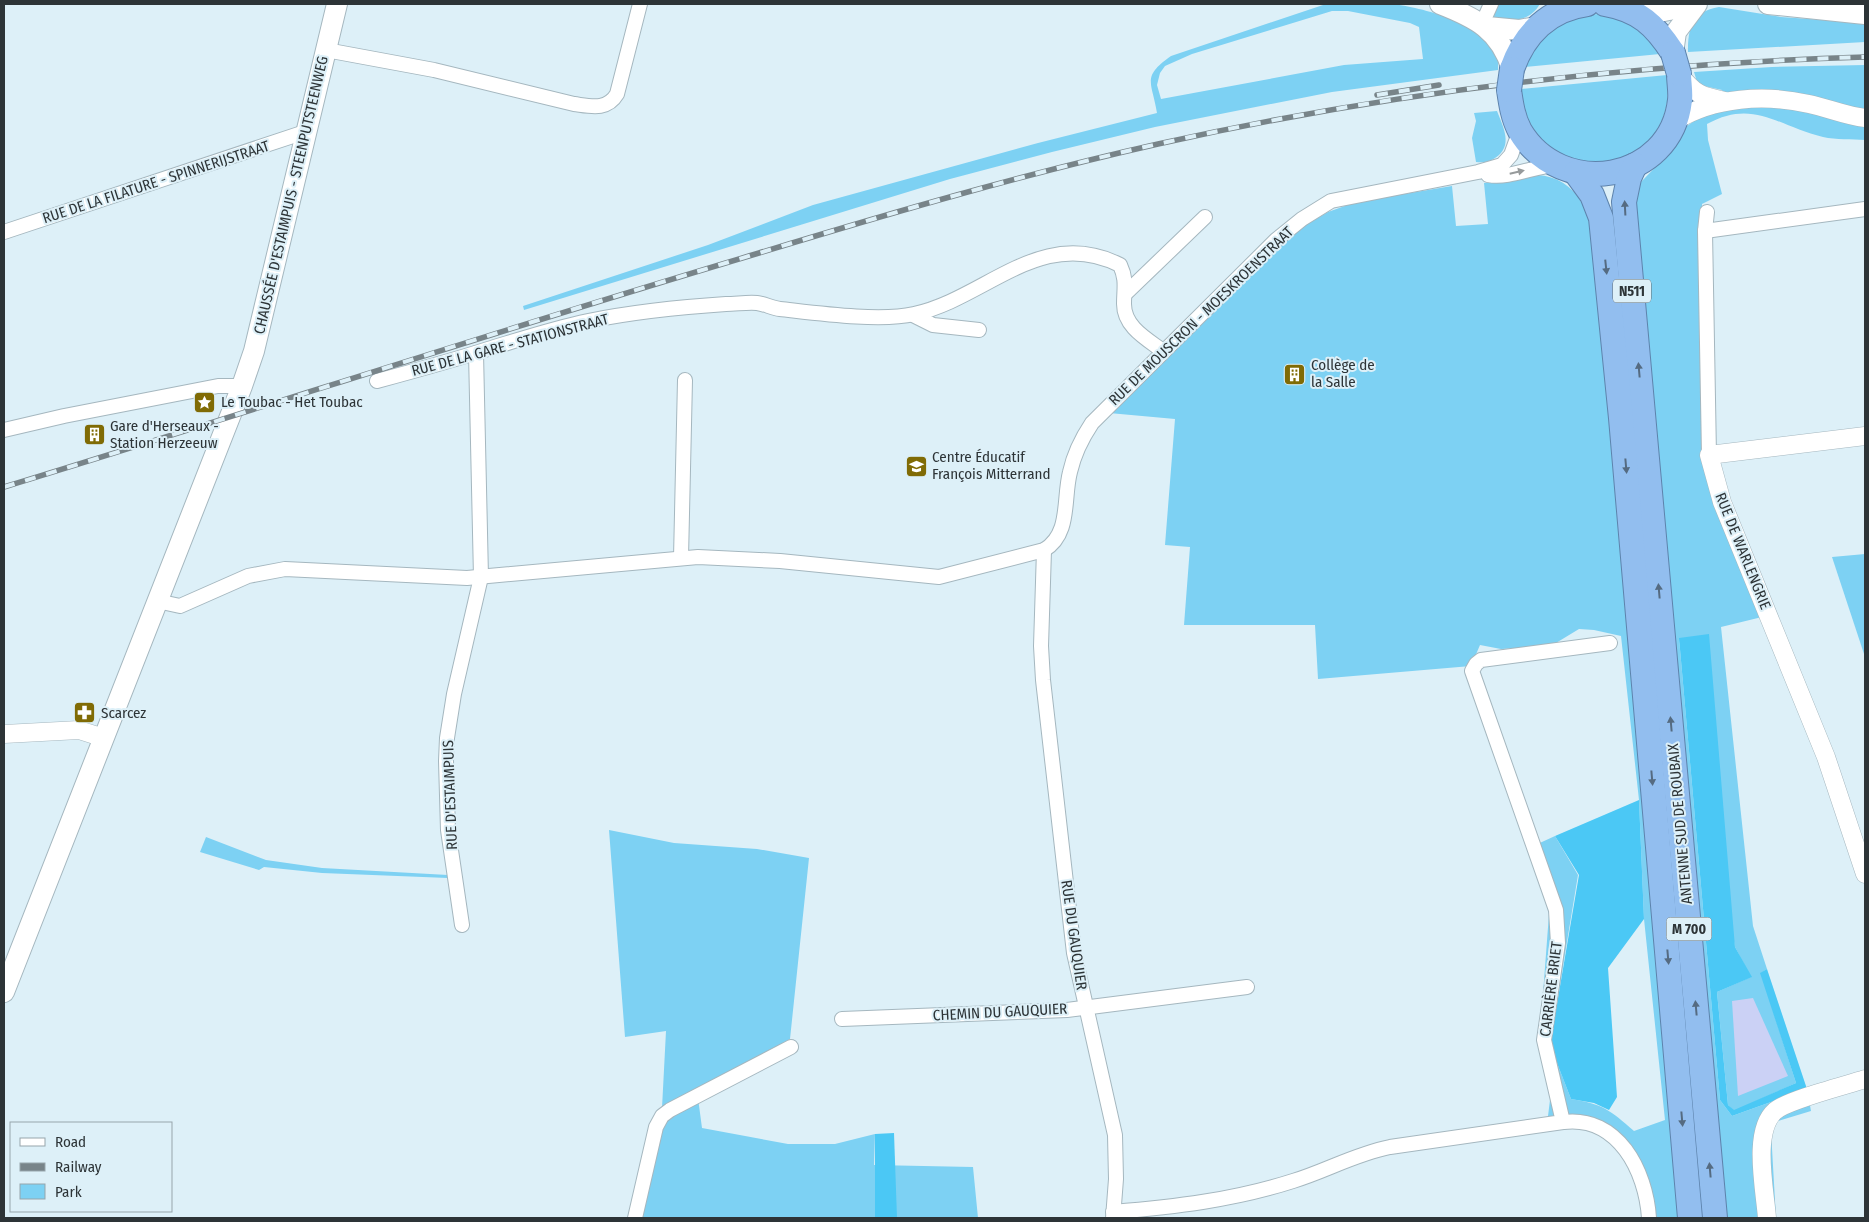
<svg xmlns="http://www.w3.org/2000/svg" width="1869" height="1222" font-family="'Fira Sans Condensed',sans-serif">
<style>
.green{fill:#7dd1f3;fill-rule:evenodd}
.forest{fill:#4bc8f5}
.water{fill:#cbd1f5}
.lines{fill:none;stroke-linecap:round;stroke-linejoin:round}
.minor-casing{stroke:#a5b7bf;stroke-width:16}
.tertiary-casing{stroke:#a5b7bf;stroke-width:19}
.secondary-casing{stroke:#a5b7bf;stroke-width:22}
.trunk-casing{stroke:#5d83ac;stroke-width:26}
.minor{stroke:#fff;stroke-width:14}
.tertiary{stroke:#fff;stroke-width:18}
.secondary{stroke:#fff;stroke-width:20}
.trunk{stroke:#92beef;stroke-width:24}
.rail-casing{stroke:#788489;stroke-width:5.5}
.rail{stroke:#ddf0f8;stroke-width:4;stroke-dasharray:11;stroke-linecap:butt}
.trunk-bridge-casing{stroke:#5d83ac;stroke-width:26;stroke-linecap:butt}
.trunk-bridge{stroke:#92beef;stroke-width:24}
.oneway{fill:#969a9b}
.oneway2{fill:#556b81}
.labels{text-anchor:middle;stroke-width:4;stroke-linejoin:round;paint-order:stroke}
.shield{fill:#ddf0f8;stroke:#626c71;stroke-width:1}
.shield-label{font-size:14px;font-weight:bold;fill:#2d3437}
.street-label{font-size:15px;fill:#2d3437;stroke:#ddf0f8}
.poi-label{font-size:15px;fill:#2d3437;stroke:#ddf0f8;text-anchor:start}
</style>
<rect width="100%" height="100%" fill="#ddf0f8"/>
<!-- green -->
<g class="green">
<path d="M1326 4C1347 4 1370 2 1392 4 1421 7 1485 24 1497 55 1499 60 1498 65 1498 70L1332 92 1155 127 1052 152 950 179 524 310 523 306 708 245 813 205 1038 143 1157 113C1152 82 1141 77 1171 56ZM1332 11H1348L1410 23 1419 27 1423 59 1344 65 1161 99 1157 85 1160 73 1165 66 1192 54Z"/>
<path d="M1498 4H1540C1529 22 1512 22 1493 18Z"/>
<path d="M1719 7 1781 17 1865 23V42L1688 52C1688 27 1692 12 1719 7Z"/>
<path d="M1598 14C1629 19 1641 30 1660 54L1525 67C1538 33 1563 16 1598 14Z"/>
<path d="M1865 65V112L1724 95 1722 90 1704 86 1697 82 1694 72 1772 67Z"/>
<path d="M1667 75C1682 182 1529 195 1521 89Z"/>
<path d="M1774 105 1865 126V140C1852 139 1836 140 1823 137 1779 127 1754 98 1707 124L1708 140 1722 194 1702 204V436L1705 466 1762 617 1721 627 1753 926 1767 969 1761 973 1796 1083 1734 1111 1728 1105 1717 992 1751 977 1735 947 1679 638 1720 1100 1732 1116 1807 1089 1811 1111 1778 1121 1771 1131 1776 1218H1724L1639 239 1635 235 1632 203 1641 182 1671 151 1687 126 1707 112Z"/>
<path d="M1497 111C1503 127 1514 146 1495 158 1489 162 1484 163 1476 162L1472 138 1476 121 1474 113Z"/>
<path d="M1537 175C1557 176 1572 186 1582 203L1586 202 1589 205 1683 1218H1644C1639 1189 1630 1152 1602 1134 1589 1126 1569 1129 1553 1129L1548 1116 1551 1092 1539 1047 1549 914 1531 847 1555 836 1578 875 1550 1045 1571 1099C1603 1104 1610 1110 1634 1131L1665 1120 1644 919 1639 800 1621 636 1594 630 1579 629 1551 646 1501 649 1480 645 1471 666 1318 679 1315 625H1184L1190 547 1165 545 1175 419 1109 413 1291 236 1304 226 1328 212 1356 202 1452 186 1456 226 1488 224 1484 183 1518 180Z"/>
<path d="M1865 554V657L1832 557Z"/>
<path d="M609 830 674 843 757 849 809 858 790 1039 662 1108 666 1031 625 1037Z"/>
<path d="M206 837 266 860 322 868 448 875V878L322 873 264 867 259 870 200 852Z"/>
<path d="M698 1098 702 1128 788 1144H835L875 1134 874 1165 973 1167 978 1218H638L661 1123Z"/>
</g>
<!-- forest -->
<g class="forest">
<path d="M1709 634 1735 947 1752 977 1717 992 1728 1105 1734 1110 1796 1083 1760 973 1767 969 1807 1089 1732 1116 1720 1100 1679 638Z"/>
<path d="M1639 800 1644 919 1608 968 1617 1097 1609 1110 1594 1103 1571 1099 1550 1045 1579 875 1555 836Z"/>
<path d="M894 1133 897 1218H875V1134Z"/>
</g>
<!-- water -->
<path class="water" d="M1753 998 1788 1076 1738 1096 1732 1001Z"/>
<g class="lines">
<defs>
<g id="minor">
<path d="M1482 24 1491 4"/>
<path d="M326 50 434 70 574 104C590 106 607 111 617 94L640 4"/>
<path d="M1488 175C1510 179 1534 166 1556 165"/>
<path d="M1707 212 1705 231 1709 455"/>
<path d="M1705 231 1865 209"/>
<path d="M4 232 308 131"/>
<path d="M1125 294 1205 217"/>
<path d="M913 315 933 325 979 330"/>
<path d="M377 381C414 371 451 361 488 349 521 339 554 328 588 321 633 312 680 307 726 304 736 304 748 302 757 303 765 304 772 308 780 309 816 313 880 322 914 314 985 299 1041 225 1120 265 1127 280 1124 288 1124 304 1124 327 1147 339 1163 351"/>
<path d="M4 430 64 416 218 386H242"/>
<path d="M1044 550 1041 646 1043 680 1074 953 1115 1135 1116 1179 1113 1218"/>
<path d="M681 558 685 380"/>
<path d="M157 601 180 606 248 576 285 569 467 578 698 557 780 561 939 577 1044 550C1071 534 1063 499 1070 472 1074 454 1082 438 1092 423L1276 240 1302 219 1331 201 1478 172 1502 165 1511 155 1520 130"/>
<path d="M462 925 448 830 446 761 447 738 454 694 481 577 476 353"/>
<path d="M842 1019 1067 1010 1247 987"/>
<path d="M1563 1122C1618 1115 1646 1171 1649 1218"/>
<path d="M1113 1212C1174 1207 1234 1200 1293 1181 1326 1171 1355 1154 1390 1147L1563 1122 1544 1040 1558 943 1556 910 1472 671 1476 664 1481 660 1610 643"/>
<path d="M635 1218 656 1127 662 1116 670 1110 791 1047"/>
</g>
<g id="tertiary">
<path d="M1679 74C1695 94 1700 96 1725 101"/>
<path d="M1675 121C1714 97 1765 94 1809 104 1828 108 1846 116 1865 118"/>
<path d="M1865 436 1709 455 1722 502 1826 757 1865 874"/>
<path d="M4 734 79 730 104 738"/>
<path d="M1767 1218C1765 1190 1752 1131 1775 1111 1787 1100 1847 1085 1865 1079"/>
</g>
<g id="secondary">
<path d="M1440 4C1476 18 1500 30 1512 69"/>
<path d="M1768 4 1865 14"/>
<path d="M1640 16 1669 10 1686 4"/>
<path d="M1487 27 1519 30 1536 27"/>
<path d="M1673 53 1676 32 1697 4"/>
<path d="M4 992 242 386 254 351 337 4"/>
</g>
<g id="trunk">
<path d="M1605 4C1639 10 1655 25 1673 53"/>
<path d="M1512 69C1524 34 1549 9 1587 4"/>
<path d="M1509 90C1511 104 1513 118 1520 131 1561 200 1671 183 1680 100 1681 92 1679 82 1679 74"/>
<path d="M1635 165 1629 178 1624 202 1715 1218"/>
<path d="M1576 173 1592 195 1601 218 1621 418 1690 1218"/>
</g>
</defs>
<!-- minor casing -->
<use href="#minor" class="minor-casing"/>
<!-- tertiary casing -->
<use href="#tertiary" class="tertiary-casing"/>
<!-- secondary casing -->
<use href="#secondary" class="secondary-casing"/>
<!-- trunk casing -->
<use href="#trunk" class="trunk-casing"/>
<!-- minor -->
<use href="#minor" class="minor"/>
<!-- tertiary -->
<use href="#tertiary" class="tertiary"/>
<!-- secondary -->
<use href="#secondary" class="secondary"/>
<!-- trunk -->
<use href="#trunk" class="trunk"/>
<defs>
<g id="rail">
<path d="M1377 95 1439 85"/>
<path d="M4 487C256 410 506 328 759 253 891 213 1024 174 1158 144 1391 92 1627 64 1865 57"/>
</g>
</defs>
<!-- rail casing -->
<use href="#rail" class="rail-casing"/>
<!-- rail -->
<use href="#rail" class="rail"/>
<defs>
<g id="trunk-bridge">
<path d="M1673 53 1679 74"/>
<path d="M1509 90 1512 69"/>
</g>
</defs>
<!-- trunk-bridge casing -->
<use href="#trunk-bridge" class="trunk-bridge-casing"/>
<!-- trunk-bridge -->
<use href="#trunk-bridge" class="trunk-bridge"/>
</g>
<!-- one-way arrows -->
<defs><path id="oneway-solid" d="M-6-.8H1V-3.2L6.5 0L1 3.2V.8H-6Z" transform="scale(1.25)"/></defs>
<use class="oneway" href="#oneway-solid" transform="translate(1517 172) rotate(-13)"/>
<g class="oneway2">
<use href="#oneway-solid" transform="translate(1625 208) rotate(-93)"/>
<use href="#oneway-solid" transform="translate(1606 267) rotate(84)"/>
<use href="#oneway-solid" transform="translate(1639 370) rotate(-95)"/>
<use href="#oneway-solid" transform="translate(1626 466) rotate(85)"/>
<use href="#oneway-solid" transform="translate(1659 591) rotate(-95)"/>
<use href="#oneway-solid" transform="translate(1671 724) rotate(-95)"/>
<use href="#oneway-solid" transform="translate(1652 778) rotate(85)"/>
<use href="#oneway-solid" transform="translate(1668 957) rotate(85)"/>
<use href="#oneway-solid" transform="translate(1696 1008) rotate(-95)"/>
<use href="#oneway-solid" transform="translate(1682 1119) rotate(85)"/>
<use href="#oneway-solid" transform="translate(1710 1170) rotate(-95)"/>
</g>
<!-- icons -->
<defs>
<symbol id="building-square" viewBox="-11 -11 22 22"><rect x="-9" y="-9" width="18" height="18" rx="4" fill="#806b05" stroke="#ddf0f8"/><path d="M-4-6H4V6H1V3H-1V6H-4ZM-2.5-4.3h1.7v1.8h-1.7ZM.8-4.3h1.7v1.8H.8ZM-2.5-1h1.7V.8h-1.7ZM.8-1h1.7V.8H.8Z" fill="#fff"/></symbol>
<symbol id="sight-square" viewBox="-11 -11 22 22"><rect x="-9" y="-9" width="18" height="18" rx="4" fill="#806b05" stroke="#ddf0f8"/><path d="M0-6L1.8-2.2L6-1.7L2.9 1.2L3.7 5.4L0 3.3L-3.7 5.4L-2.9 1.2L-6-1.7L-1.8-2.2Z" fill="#fff"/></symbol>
<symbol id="school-square" viewBox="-11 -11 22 22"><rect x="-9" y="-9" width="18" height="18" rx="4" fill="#806b05" stroke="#ddf0f8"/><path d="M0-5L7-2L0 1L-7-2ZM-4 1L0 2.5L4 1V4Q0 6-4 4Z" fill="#fff"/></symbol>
<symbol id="pharmacy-square" viewBox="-11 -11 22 22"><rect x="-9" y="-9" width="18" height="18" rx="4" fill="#806b05" stroke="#ddf0f8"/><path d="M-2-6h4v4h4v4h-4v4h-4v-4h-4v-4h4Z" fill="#fff"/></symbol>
</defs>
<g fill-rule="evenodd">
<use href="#building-square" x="1282" y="362" width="25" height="25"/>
<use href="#sight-square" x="192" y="390" width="25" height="25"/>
<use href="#building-square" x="82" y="422" width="25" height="25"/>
<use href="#school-square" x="904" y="454" width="25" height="25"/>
<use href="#pharmacy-square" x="72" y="700" width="25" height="25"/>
</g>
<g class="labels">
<!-- shield labels -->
<g class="shield">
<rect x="1613" y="279.5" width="38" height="23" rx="4"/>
<rect x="1666.5" y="917.5" width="45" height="23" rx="4"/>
</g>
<g class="shield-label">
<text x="1632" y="296">N511</text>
<text x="1689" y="934">M 700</text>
</g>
<!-- street labels -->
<g class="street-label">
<text transform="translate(156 182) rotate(-18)" y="5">RUE DE LA FILATURE - SPINNERIJSTRAAT</text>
<text transform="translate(291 195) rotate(-77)" y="5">CHAUSSÉE D'ESTAIMPUIS - STEENPUTSTEENWEG</text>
<text transform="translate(1201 316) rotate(-44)" y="5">RUE DE MOUSCRON - MOESKROENSTRAAT</text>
<text transform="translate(510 345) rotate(-15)" y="5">RUE DE LA GARE - STATIONSTRAAT</text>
<text transform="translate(1743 551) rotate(68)" y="5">RUE DE WARLENGRIE</text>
<text transform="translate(450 795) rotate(-92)" y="5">RUE D'ESTAIMPUIS</text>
<text transform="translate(1680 824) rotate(-95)" y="5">ANTENNE SUD DE ROUBAIX</text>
<text transform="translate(1074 935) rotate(82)" y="5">RUE DU GAUQUIER</text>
<text transform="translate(1551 989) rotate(-83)" y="5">CARRIÈRE BRIET</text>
<text transform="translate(1000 1012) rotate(-3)" y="5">CHEMIN DU GAUQUIER</text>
</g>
<!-- poi labels -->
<g class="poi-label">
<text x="1311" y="370">Collège de<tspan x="1311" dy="17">la Salle</tspan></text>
<text x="221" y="407">Le Toubac - Het Toubac</text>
<text x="110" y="431">Gare d'Herseaux -<tspan x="110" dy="17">Station Herzeeuw</tspan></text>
<text x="932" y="462">Centre Éducatif<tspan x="932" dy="17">François Mitterrand</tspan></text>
<text x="101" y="718">Scarcez</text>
</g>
</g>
<!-- border -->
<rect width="1869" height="1222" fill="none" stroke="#2d3437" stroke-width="10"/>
<!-- legend -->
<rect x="10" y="1122" width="162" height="90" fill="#ddf0f8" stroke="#97a5ab"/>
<rect x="20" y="1138" width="25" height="8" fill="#ffffff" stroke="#97a5ab"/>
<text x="55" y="1147" font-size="15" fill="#2d3437">Road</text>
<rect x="20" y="1163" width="25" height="8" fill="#788489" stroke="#97a5ab"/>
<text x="55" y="1172" font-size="15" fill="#2d3437">Railway</text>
<rect x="20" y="1184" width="25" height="15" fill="#7dd1f3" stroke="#97a5ab"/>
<text x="55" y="1197" font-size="15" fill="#2d3437">Park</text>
</svg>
